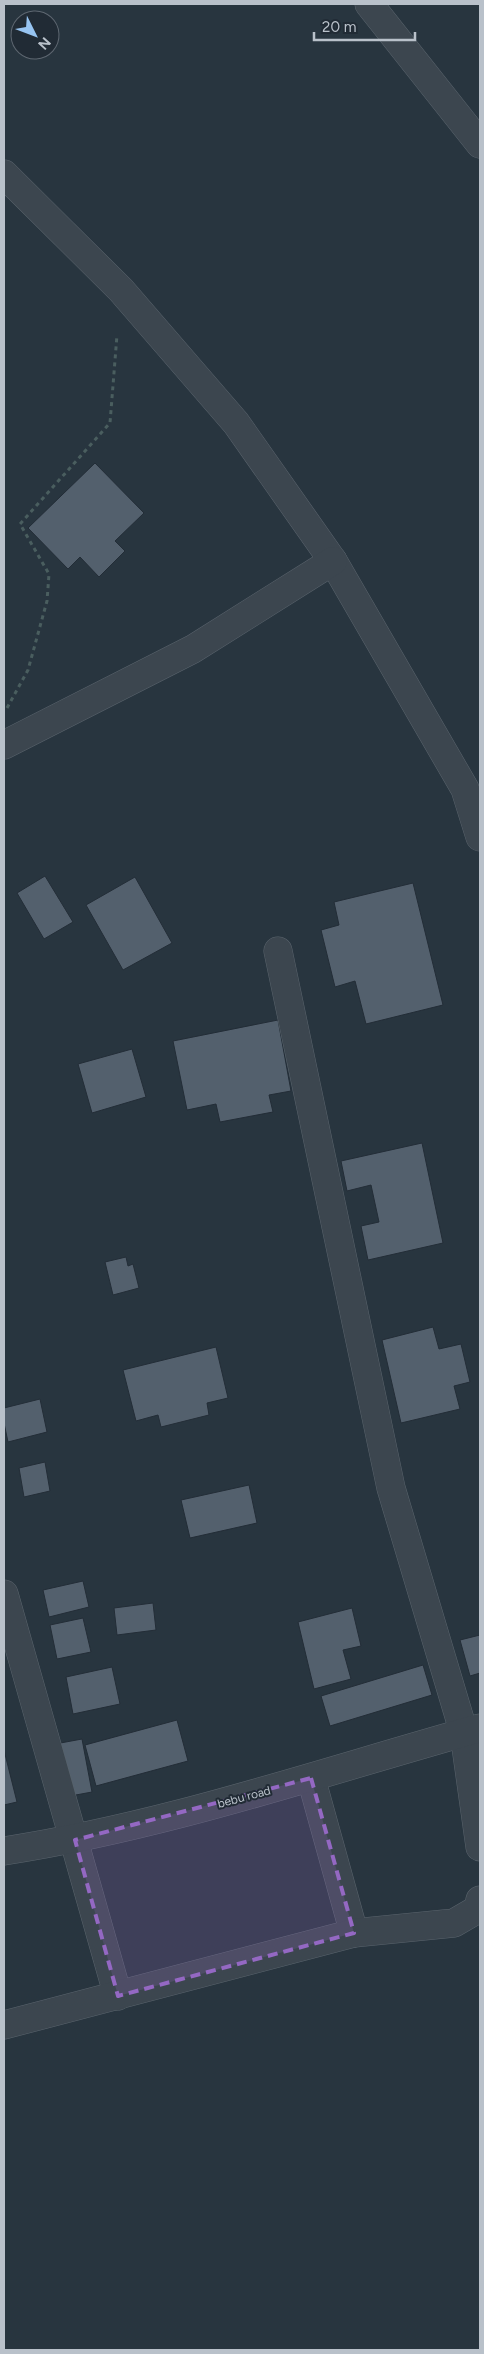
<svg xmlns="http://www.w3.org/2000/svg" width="484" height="2354" font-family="Figtree,sans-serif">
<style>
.building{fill:#53606d;stroke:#232d37}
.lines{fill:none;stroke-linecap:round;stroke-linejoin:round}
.minor-casing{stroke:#5a646d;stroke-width:29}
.tertiary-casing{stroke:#5a646d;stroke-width:29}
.path{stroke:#4a5e5f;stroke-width:3;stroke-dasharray:4 4;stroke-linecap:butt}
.minor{stroke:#3c464f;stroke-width:28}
.tertiary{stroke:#3c464f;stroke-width:28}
.marked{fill:#9468c3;fill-opacity:0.2;stroke:#9468c3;stroke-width:4;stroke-dasharray:10 6;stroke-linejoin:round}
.labels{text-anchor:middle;stroke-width:4;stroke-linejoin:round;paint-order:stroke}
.street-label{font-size:12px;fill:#b9c1ca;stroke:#212b35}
</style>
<rect width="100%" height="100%" fill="#28353f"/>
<!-- building -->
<g class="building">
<path d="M95 463 144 513 115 541 125 551 99 577 80 557 68 569 28 528Z"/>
<path d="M45 876 73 922 44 939 17 893Z"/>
<path d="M135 877 172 943 123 970 86 905Z"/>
<path d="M413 883 443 1005 366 1024 355 981 335 987 321 930 339 925 334 902Z"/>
<path d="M278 1020 291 1091 269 1095 273 1112 220 1122 216 1104 187 1110 173 1041Z"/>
<path d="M132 1049 146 1097 92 1113 78 1064Z"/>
<path d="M422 1143 443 1243 368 1260 361 1226 379 1222 371 1185 347 1191 341 1161Z"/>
<path d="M126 1257 128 1266 133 1264 139 1288 113 1295 105 1262Z"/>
<path d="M433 1327 439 1349 461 1344 470 1382 454 1386 460 1409 401 1423 382 1340Z"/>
<path d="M216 1347 228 1398 207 1403 209 1415 161 1427 158 1415 136 1421 123 1370Z"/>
<path d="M40 1399 47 1432 8 1442 4 1423V1408Z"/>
<path d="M45 1462 50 1491 24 1497 19 1468Z"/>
<path d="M249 1485 257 1523 190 1538 181 1500Z"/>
<path d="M83 1581 89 1607 49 1617 43 1590Z"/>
<path d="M153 1603 156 1630 117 1635 114 1608Z"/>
<path d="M352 1608 361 1646 343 1650 351 1679 314 1689 298 1622Z"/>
<path d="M83 1618 91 1652 57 1659 50 1625Z"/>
<path d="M480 1635V1673L470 1676 460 1640Z"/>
<path d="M423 1665 432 1695 330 1726 321 1696Z"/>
<path d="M112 1667 120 1704 73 1714 66 1677Z"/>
<path d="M177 1720 188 1761 96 1786 85 1745Z"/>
<path d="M82 1739 92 1792 65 1797 55 1744Z"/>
<path d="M4 1750 17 1802 4 1805Z"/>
</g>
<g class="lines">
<defs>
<g id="minor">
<path d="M369 4 480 144"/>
<path d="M4 174 121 290 236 423 333 561 465 789 480 837"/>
<path d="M4 745 193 649 333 561"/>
<path d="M278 951 391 1488 464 1733 480 1847"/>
<path d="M4 1594 118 1996"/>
<path d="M311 1778 354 1933"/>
<path d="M4 2025 354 1933 454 1923 478 1909 480 1900"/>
</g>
<path id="tertiary" d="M4 1851C166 1826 322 1772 480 1728"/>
</defs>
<!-- minor casing -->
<use href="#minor" class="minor-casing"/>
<!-- tertiary casing -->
<use href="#tertiary" class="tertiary-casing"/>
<!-- path -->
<path class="path" d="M7 708 28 670 47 601 49 574 20 524 110 423 117 335"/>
<!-- minor -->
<use href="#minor" class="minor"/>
<!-- tertiary -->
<use href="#tertiary" class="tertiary"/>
</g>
<!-- marked area -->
<path class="marked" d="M311 1778 354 1933 118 1996 75 1840Z"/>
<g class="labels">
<!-- street labels -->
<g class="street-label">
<text transform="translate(244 1797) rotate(-15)" y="4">bebu road</text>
</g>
</g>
<!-- border -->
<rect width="484" height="2354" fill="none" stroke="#b9c1ca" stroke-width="10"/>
<!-- north arrow -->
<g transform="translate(35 35) rotate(132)"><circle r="24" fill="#212b35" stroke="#5e6771"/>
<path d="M0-4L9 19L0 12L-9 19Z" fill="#97c4f1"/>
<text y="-8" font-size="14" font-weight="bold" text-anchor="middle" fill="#b9c1ca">N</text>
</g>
<!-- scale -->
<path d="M314 32v8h101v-8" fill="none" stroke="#b9c1ca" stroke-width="2.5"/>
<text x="322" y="32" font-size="15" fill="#b9c1ca" stroke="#212b35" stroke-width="4" paint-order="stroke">20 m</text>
</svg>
